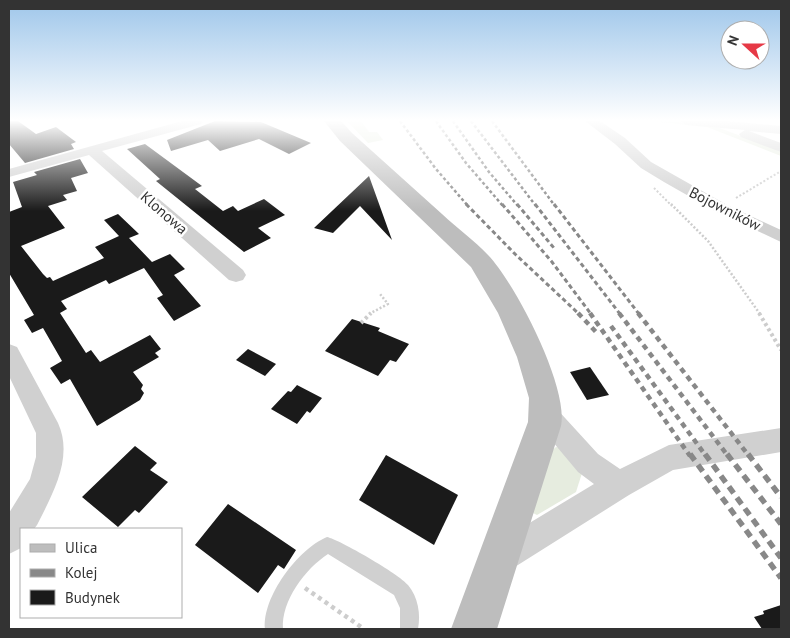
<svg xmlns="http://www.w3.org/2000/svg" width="790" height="638" font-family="'PT Sans',sans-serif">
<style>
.green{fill:#e6ecdf}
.building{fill:#1a1a1a}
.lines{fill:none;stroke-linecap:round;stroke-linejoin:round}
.path-far3{stroke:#cdcdcd;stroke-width:2;stroke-dasharray:2 2;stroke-linecap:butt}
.path-far2{stroke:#cdcdcd;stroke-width:2.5;stroke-dasharray:2 2;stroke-linecap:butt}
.path-far1{stroke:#cdcdcd;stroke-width:4;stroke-dasharray:3 3;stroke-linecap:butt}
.path{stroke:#cdcdcd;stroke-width:4.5;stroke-dasharray:4 4;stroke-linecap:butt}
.lane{fill:#d0d0d0;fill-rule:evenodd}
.street{fill:#d0d0d0;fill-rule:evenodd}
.secondary{fill:#bdbdbd;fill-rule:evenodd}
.rail-far3{stroke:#888;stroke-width:2.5;stroke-dasharray:3 2.5;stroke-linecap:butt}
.rail-far2{stroke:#888;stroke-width:3;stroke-dasharray:4.5 3;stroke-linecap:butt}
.rail-far1{stroke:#888;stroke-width:4.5;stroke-dasharray:5.5 4.5;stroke-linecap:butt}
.rail{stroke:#888;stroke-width:5.5;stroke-dasharray:8 5.5;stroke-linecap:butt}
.labels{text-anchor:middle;stroke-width:5;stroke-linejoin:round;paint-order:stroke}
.far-street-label{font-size:15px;fill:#333;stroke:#fff}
</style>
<rect width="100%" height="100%" fill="#fff"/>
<!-- green -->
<g class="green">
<path d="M347 121H361L369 132H377L383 140 368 143Z"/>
<path d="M651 121H669L717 127 781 151V156L707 127Z"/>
<path d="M556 447 562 448 582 473 576 492 537 515 533 513 550 452Z"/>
</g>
<!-- building -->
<g class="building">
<path d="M9 121H18L36 134 56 127 76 142 71 144 74 149 25 163 9 144Z"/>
<path d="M215 121 261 122 311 143 289 154 259 139 220 151 208 140 171 151 167 140Z"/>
<path d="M145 144 202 186 195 189 223 211 233 206 238 211 264 199 285 215 258 228 271 238 244 252 156 181 160 179 127 149Z"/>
<path d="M80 159 88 173 71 178 77 191 63 195 67 200 48 206 65 228 21 246 43 274 47 278 50 277 53 281 104 258 95 247 119 236 104 220 118 214 139 234 129 238 152 262 170 254 185 269 174 275 201 306 174 321 157 298 163 295 144 268 109 284 106 280 61 301 67 309 60 313 86 353 91 350 100 362 150 335 161 349 155 353 159 357 133 372 143 385 141 389 144 393 140 400 97 426 70 379 61 384 50 368 62 361 43 328 32 333 24 320 34 315 9 273V212L22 207 13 182 37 175 34 172Z"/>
<path d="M369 176 392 240 360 206 333 233 314 228Z"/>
<path d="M352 319 380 328 378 331 409 344 396 362 390 360 378 376 325 351Z"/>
<path d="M248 349 276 364 265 376 236 360Z"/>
<path d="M590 367 609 395 587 400 570 372Z"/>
<path d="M297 385 322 398 310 413 307 411 297 424 271 409 288 391 291 392Z"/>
<path d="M135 446 157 463 150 470 168 482 139 513 135 510 118 527 82 497Z"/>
<path d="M386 455 458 495 434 545 359 500Z"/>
<path d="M228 504 296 550 284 569 278 565 258 593 195 545Z"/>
<path d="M781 605V629H762L754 617 764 614 763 611Z"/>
</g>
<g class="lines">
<!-- path-far3 -->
<g class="path-far3">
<path d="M654 188 672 206"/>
<path d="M736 198 781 171"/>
</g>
<!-- path-far2 -->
<g class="path-far2">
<path d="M671 204 708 241 760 314"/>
<path d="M369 314 388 304 380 294"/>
</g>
<!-- path-far1 -->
<g class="path-far1">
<path d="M759 313 781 350"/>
<path d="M361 323 371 313"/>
</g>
<!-- path -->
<path class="path" d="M305 588 364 629"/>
<!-- lane -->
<path class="lane" d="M327 537C340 540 399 574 408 585 418 597 421 614 418 629H400V608L394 595 328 554C305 569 281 601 283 629H265C262 597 298 549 327 537Z"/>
<!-- street -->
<g class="street">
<path d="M182 121H203L201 124 102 151 243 270 246 275 243 280 236 282 229 280 89 155 9 177V169Z"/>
<path d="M585 121H600L625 138 651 162 727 205 781 230V242L715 211 664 182 641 168 615 144Z"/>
<path d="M680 121H728L781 126V134L749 131 781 143V152L741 137 739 134 745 130 686 125Z"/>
<path d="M9 344 17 347 58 423C74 458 52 495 37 525L34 529H21V548L9 554V513L30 479 36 457V433L9 376Z"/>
<path d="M546 404 555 407 598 454 620 469 669 445 781 428V452L673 470 629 495 510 570 499 575 488 570 483 559 488 548 594 484 578 472 537 423 533 415 537 407Z"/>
</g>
<!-- secondary -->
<path class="secondary" d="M324 121H341L352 133C382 160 412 187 442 214 457 228 474 240 488 255 515 283 569 387 561 426L497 629H451L528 422 529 398 517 357 498 313 471 267 340 141Z"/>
<!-- rail-far3 -->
<g class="rail-far3">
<path d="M400 121 436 169 468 206"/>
<path d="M436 121 466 163 503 206"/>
<path d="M453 121 489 172 518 206"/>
<path d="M471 121 536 206"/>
<path d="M492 121 555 206"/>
</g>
<!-- rail-far2 -->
<g class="rail-far2">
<path d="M466 204 515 254 579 314"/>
<path d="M502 204 552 262 591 314"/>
<path d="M517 204 554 248"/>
<path d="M535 204 620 314"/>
<path d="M554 204 639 314"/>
</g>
<!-- rail-far1 -->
<g class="rail-far1">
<path d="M578 313 597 333"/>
<path d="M590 313 690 456"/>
<path d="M619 313 728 456"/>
<path d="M638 313 749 456"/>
<path d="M611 326 706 456"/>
</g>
<!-- rail -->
<g class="rail">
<path d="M690 454 781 578"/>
<path d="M705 454 781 558"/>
<path d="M727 454 781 524"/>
<path d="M748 454 781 497"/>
</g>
</g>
<!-- sky -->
<linearGradient id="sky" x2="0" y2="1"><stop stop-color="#9ec6ea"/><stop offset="0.57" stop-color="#fff"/><stop offset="1" stop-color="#fff" stop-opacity="0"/></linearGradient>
<rect width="790" height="211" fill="url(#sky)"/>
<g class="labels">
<!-- far-street labels -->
<g class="far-street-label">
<text transform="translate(725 209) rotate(27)" y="5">Bojowników</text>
<text transform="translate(164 213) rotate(41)" y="5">Klonowa</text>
</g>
</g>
<!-- border -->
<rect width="790" height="638" fill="none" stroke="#333333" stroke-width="20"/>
<!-- legend -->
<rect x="20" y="528" width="162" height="90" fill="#ffffff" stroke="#adadad"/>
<rect x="30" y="544" width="25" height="8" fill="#bdbdbd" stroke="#adadad"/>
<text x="65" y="553" font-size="15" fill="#333333">Ulica</text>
<rect x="30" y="569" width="25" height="8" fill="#888888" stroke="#adadad"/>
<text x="65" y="578" font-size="15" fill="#333333">Kolej</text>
<rect x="30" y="590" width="25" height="15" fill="#1a1a1a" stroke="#adadad"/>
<text x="65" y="603" font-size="15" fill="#333333">Budynek</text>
<!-- north arrow -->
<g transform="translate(745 45) rotate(291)"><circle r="24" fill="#ffffff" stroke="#adadad"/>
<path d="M0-4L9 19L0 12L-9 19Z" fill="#e63946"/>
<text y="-8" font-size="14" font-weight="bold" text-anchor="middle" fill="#333333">N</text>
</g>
</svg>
